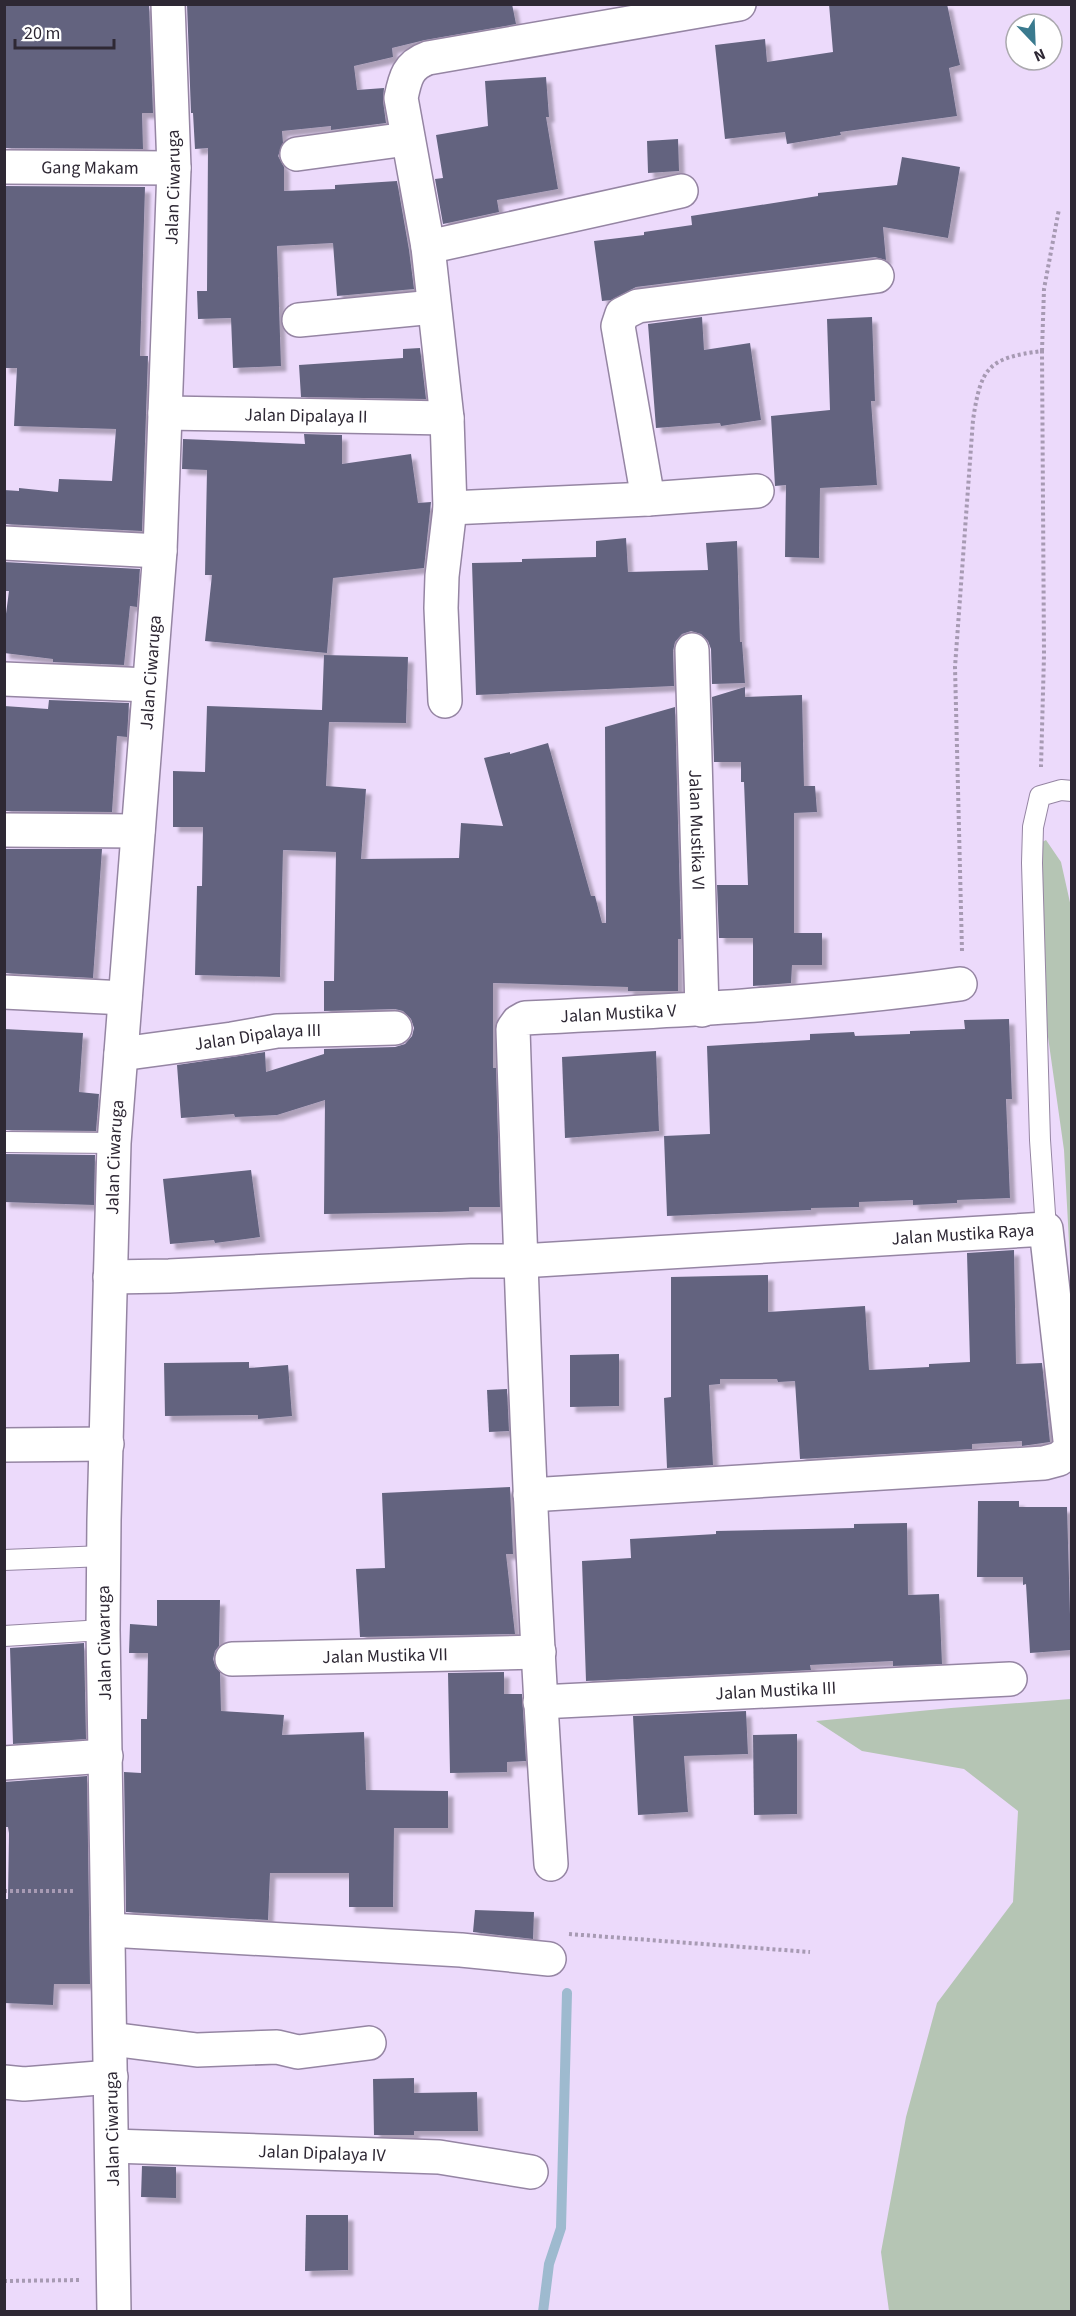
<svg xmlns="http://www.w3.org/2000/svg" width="1076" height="2316" font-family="'Source Sans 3',sans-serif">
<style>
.green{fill:#b5c5b4}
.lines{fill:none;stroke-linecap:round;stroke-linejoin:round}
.stream{stroke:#9ebacf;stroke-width:10}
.building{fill:#63647f;filter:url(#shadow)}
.lane-casing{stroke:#9585a3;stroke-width:22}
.street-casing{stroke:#9585a3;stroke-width:36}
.secondary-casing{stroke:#9585a3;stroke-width:36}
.path{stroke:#a79ab3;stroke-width:4;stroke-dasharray:3 3;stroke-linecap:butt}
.lane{stroke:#fff;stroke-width:20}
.street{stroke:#fff;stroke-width:33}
.secondary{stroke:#fff;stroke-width:33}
.labels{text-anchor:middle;stroke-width:6;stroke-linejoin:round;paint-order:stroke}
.street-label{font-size:18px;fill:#2e2834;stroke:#fff}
</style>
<defs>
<filter id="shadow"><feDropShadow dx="5.5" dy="5.5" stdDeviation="1.5" flood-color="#0004"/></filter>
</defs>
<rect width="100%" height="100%" fill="#ecdafb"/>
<!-- green -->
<g class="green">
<path d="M1046 840 1061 862 1071 907V1279L1064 1150 1022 853Z"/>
<path d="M1071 1699V2311H889L881 2252 906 2117 937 2003 1013 1902 1018 1811 964 1769 862 1751 816 1721 951 1708Z"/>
</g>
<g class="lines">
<!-- stream -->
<path class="stream" d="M543 2312 549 2264 561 2228 567 1993"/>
</g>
<!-- building -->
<g class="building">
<path d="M4 4H149L153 113H142L143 149 4 148Z"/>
<path d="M187 4H512L516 24 425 40 392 48 393 57 354 66 357 90 384 88 383 101 386 123 331 130V126L282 131 283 143 278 156 284 167V191L335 189V185L397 181 409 250 414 289 337 296 333 243 277 246 281 366 233 368 231 318 198 319 197 291H207L208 148 195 149 193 113H191Z"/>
<path d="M829 4H947L960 65 949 68 957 116 840 132 841 135 787 144 785 132 725 139 715 45 765 39 767 62 833 52Z"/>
<path d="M546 77 549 117H546L558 189 497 200 499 212 443 224 435 179 443 178 436 135 488 126 485 81Z"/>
<path d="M678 139 679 171 648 173 647 141Z"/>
<path d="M902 157 960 167 948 238 883 227 886 260 875 257 636 287 611 300 602 301 594 241 644 235V232L692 225 691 216 818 196V193L897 185Z"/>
<path d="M4 186 145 187 140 356H148L142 531 4 524V490L19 491V488L58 492 59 479 112 481 116 429 14 426 17 368H4Z"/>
<path d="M702 317 704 350 750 343 761 420 721 426 720 423 656 428 648 324Z"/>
<path d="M872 317 875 401H871L877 485 820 488 819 558 785 557 786 485 775 486 771 416 830 410 827 319Z"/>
<path d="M420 348 426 399 301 397 299 365 403 358V349Z"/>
<path d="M304 434 342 435V464L411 454 418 503 431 502 424 568 333 578 327 653 205 641 212 575H205L207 470 182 469 183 439 305 444Z"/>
<path d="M626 538 628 572 708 570 706 543 737 541 740 642H742L745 683 712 684 711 649 708 641 701 634 691 631 682 634 675 642 673 651 674 686 476 695 472 563 522 562V559L596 557V541Z"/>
<path d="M4 562 140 569 137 607 130 606 124 665 53 662V659L4 653V629L9 591H4Z"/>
<path d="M324 655 408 657 406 723 329 722 326 786 366 789 361 859 459 858 461 823 503 826 484 758 510 752V754L548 743 591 896H595L602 923H606L605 727 675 707 681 939H678V991H628V987L493 983V1068H496L500 1207H469V1211L439 1212 324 1214 325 1100 277 1115 235 1117 234 1114 181 1118 177 1065 265 1052 266 1072 324 1054V1049L395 1047 405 1044 412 1036 414 1028 411 1019 403 1011 395 1009 324 1011V981H334L336 852 283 850 280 977 195 975 197 886H202L203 827H173V771L205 772 207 706 322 710Z"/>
<path d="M745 687V697L802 695 804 786H815L817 812 794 813V933H822V965H792L791 983 753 986V938H719L717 885H748L744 782H741V762H714L712 697Z"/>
<path d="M49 700 129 703 127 737 117 736 112 812 4 811V706L48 709Z"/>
<path d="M4 849H102L93 978 4 973Z"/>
<path d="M1009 1019 1012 1099H1006L1010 1198 957 1200V1203L913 1205V1200L859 1202V1207L811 1208V1210L667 1216 664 1136 710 1134 707 1046 810 1040V1034L854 1032 855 1036 910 1034V1031L965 1029 964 1020Z"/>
<path d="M4 1029 83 1033 79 1092 99 1094 96 1131 4 1130Z"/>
<path d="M656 1051 659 1131 565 1138 562 1057Z"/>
<path d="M4 1154 95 1155 94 1205 4 1202Z"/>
<path d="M251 1170 260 1237 215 1243 214 1240 170 1244 163 1179Z"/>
<path d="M1014 1250 1016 1364 1042 1363 1050 1442 1022 1446V1441L972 1444V1449L800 1459 795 1381 778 1382 777 1379H720V1384L709 1385 713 1465 667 1468 664 1398 671 1397V1277L768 1275V1312L865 1306 869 1370 929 1367V1364L970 1362 967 1253Z"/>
<path d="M619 1354V1406L570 1407V1355Z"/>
<path d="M249 1362V1368L288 1365 292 1416 258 1419V1415L165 1416 164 1363Z"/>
<path d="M507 1389 509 1431 489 1432 487 1390Z"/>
<path d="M510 1487 513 1554H506L515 1634 360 1637 356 1569 385 1568 382 1493Z"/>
<path d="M978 1501H1019V1507H1067L1071 1650 1030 1653 1026 1584 1023 1585V1577H977Z"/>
<path d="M907 1523 908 1595 939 1594 942 1664 893 1666V1661L810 1665 811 1670 586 1681 582 1561 631 1558 630 1539 716 1534V1531L854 1528V1524Z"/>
<path d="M157 1600H220L219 1646 215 1651 213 1659 216 1668 220 1672 221 1711 284 1715 282 1735 364 1732 366 1790 448 1791V1828H394L393 1907H349V1873H270L268 1920 126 1912 124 1772 141 1773V1719H147L148 1653H129L130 1624 157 1626Z"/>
<path d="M84 1643 86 1739 13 1744 10 1648Z"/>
<path d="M504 1672V1694H522L526 1761 507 1762V1772L450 1773 448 1673Z"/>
<path d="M746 1711 748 1754 684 1756 688 1812 638 1815 633 1716Z"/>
<path d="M797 1734V1814L754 1815 753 1735Z"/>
<path d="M87 1776 90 1984H54L53 2005 4 2003V1899H8L9 1833 8 1827H4V1782Z"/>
<path d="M475 1910 534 1912 533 1939 473 1932Z"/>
<path d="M414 2078V2093L477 2092 478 2131H414V2135H374L373 2079Z"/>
<path d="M142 2166 176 2167V2198L141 2197Z"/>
<path d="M306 2215H348V2270L305 2271Z"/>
</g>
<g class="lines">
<defs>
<g id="lane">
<path d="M4 1142 114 1143"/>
<path d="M1046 1229 1040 1140 1032 863 1033 827 1040 796 1061 790 1072 791"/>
<path d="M4 1560 104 1556"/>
<path d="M4 1636 103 1630"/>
</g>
<g id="street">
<path d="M297 154 407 139"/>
<path id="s1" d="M4 167 174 168"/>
<path d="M428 247 681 191"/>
<path d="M299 320 434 307"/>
<path id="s2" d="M165 413 447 418"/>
<path d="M648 499 618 326 622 314 638 306 877 276"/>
<path d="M450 508 648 499 757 491"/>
<path d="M4 543 160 551"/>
<path id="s3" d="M692 650 702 1010"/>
<path d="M4 679 149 685"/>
<path d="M445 701 441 608 442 576 450 508 447 418 428 247 401 98C405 78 408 65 428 58L739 4"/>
<path d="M4 830 138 831"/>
<path d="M4 992 125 998"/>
<path id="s4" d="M121 1054 232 1039 277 1031 395 1028"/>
<path id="s5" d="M110 1277 169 1276 470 1261H521L1046 1229 1071 1449 1059 1459 1044 1463 530 1495"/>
<path d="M4 1445 107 1444"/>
<path id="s6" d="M232 1659 539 1652"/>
<path id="s7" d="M540 1702 1010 1679"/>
<path d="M4 1763 106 1756"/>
<path id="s8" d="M551 1864C532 1586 522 1308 513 1029L518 1022 525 1018C671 1011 816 1004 960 984"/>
<path d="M109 1930 461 1950 549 1959"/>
<path d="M111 2039 197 2050 277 2047 298 2052 369 2043"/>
<path d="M4 2082 24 2084 111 2077"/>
<path id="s9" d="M112 2146 439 2157 531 2172"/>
</g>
<g id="secondary">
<path id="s10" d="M114 2312 103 1630 104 1520 114 1143 160 551 174 168 168 4"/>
</g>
</defs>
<!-- lane casing -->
<use href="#lane" class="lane-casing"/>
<!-- street casing -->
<use href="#street" class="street-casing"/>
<!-- secondary casing -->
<use href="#secondary" class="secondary-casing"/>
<!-- path -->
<g class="path">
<path d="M1042 351 1044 289 1059 209"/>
<path d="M962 951 955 667 973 420C981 367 988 358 1042 351L1044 655 1041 767"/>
<path d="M4 1891H74"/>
<path d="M569 1934 810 1952"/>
<path d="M4 2281 82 2280"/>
</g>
<!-- lane -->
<use href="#lane" class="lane"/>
<!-- street -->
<use href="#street" class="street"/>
<!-- secondary -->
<use href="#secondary" class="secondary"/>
</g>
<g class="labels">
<!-- street labels -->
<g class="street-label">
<text dy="6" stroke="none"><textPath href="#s1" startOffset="86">Gang Makam</textPath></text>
<text dy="6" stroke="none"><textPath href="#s10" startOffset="2127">Jalan Ciwaruga</textPath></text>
<text dy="6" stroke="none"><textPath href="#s2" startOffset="141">Jalan Dipalaya II</textPath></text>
<text dy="6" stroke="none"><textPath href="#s10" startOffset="1641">Jalan Ciwaruga</textPath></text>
<text dy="6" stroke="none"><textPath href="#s3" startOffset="180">Jalan Mustika VI</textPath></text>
<text dy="6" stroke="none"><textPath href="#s8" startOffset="946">Jalan Mustika V</textPath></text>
<text dy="6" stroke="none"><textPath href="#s4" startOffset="138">Jalan Dipalaya III</textPath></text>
<text dy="6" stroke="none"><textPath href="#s10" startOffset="1155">Jalan Ciwaruga</textPath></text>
<text dy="6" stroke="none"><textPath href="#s5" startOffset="854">Jalan Mustika Raya</textPath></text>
<text transform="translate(104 1643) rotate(-91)" y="6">Jalan Ciwaruga</text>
<text dy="6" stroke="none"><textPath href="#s6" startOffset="153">Jalan Mustika VII</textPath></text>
<text dy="6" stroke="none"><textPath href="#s7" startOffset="236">Jalan Mustika III</textPath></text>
<text transform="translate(112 2129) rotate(-91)" y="6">Jalan Ciwaruga</text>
<text dy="6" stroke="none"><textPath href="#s9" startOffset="210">Jalan Dipalaya IV</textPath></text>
</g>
</g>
<!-- border -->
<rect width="1076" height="2316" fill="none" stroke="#2e2834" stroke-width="12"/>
<!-- north arrow -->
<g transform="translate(1034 42) rotate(157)"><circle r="28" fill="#ffffff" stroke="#aba9ae" stroke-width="1.5"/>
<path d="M0-4.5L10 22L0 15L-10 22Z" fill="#3a7a8e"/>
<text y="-9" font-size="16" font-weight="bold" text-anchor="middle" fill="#2e2834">N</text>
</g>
<!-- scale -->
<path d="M15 39v9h99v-9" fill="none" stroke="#2e2834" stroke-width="3"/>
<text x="24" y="39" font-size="18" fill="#2e2834" stroke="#ffffff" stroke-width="4.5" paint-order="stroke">20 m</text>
</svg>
